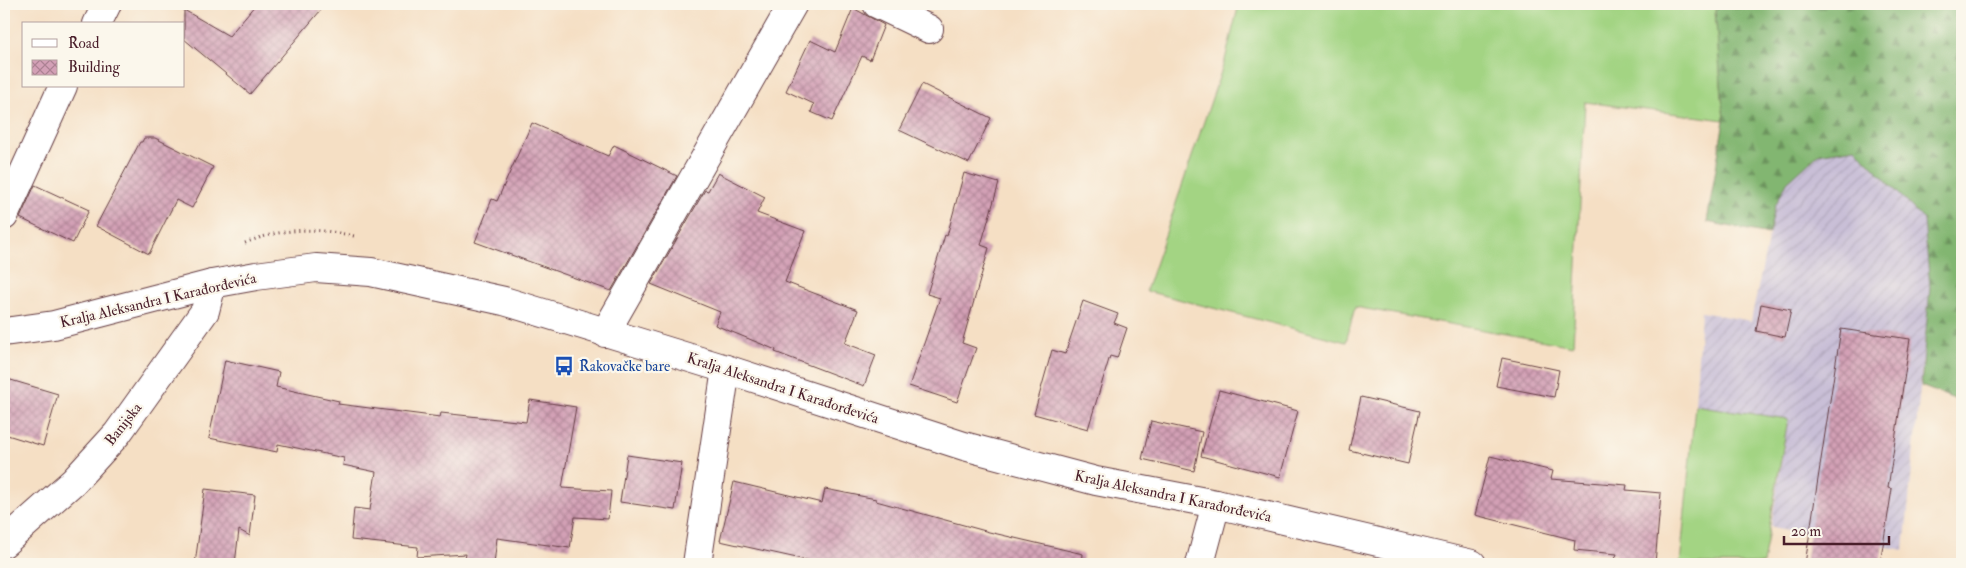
<svg xmlns="http://www.w3.org/2000/svg" width="1966" height="568" font-family="'IM FELL Double Pica',serif">
<style>
.industrial{fill:url(#industrial-furrows)}
.grass{fill:#a3d483;stroke:#767a57}
.forest{fill:url(#forest-firs);stroke:#666a4e}
.building{fill:url(#building-cross-hatch)}
.lines{fill:none;stroke-linecap:round;stroke-linejoin:round}
.minor-casing{stroke:#643c42;stroke-width:30}
.tertiary-casing{stroke:#643c42;stroke-width:30}
.path{stroke:#643c42;stroke-width:3;stroke-dasharray:1 4;stroke-linecap:butt}
.minor{stroke:#fff;stroke-width:28}
.tertiary{stroke:#fff;stroke-width:28}
.labels{text-anchor:middle;stroke-width:4.5;stroke-linejoin:round;paint-order:stroke}
.street-label{font-size:15px;fill:#4a1f2b;stroke:#fbf7ec}
.transit-label{font-size:15px;fill:#164399;stroke:#fbf7ec;text-anchor:start}
</style>
<defs>
<pattern id="industrial-furrows" width="10" height="10" patternUnits="userSpaceOnUse" patternTransform="scale(1.25)"><rect width="10" height="10" fill="#c9bfd7"/><path d="M-1 1l2-2M0 10L10 0M9 11l2-2" fill="none" stroke="#aea4b9"/></pattern>
<pattern id="forest-firs" width="22" height="20" patternUnits="userSpaceOnUse" patternTransform="scale(1.25)"><rect width="22" height="20" fill="#82b671"/><path d="M5 1l3.5 6h-7zM16 11l3.5 6h-7z" fill="#6c935d"/></pattern>
<pattern id="building-cross-hatch" width="8" height="8" patternUnits="userSpaceOnUse" patternTransform="scale(1.25)"><rect width="8" height="8" fill="#d3a0b6"/><path d="M0 0l8 8M0 8l8-8" fill="none" stroke="#ad8294"/></pattern>
</defs>
<rect width="100%" height="100%" fill="#fbf7ec"/>
<filter id="ink" filterUnits="userSpaceOnUse"><feTurbulence type="fractalNoise" baseFrequency=".02" numOctaves="2"/><feDisplacementMap in="SourceGraphic" scale="10" xChannelSelector="R" yChannelSelector="G"/><feConvolveMatrix kernelMatrix="1 2 1 2 8 2 1 2 1" color-interpolation-filters="sRGB"/></filter>
<filter id="wash" filterUnits="userSpaceOnUse"><feTurbulence type="fractalNoise" baseFrequency=".0096" numOctaves="4" result="noise"/><feDisplacementMap in="SourceGraphic" scale="20" xChannelSelector="R" yChannelSelector="G"/><feGaussianBlur stdDeviation="1.12" result="paint"/><feColorMatrix in="noise" values="0 0 0 0 0 0 0 0 0 0 0 0 0 0 0 0 0 1.4 0 .05"/><feComposite in="paint" operator="in"/></filter>
<g filter="url(#wash)">
<rect width="100%" height="100%" fill="#f5dfc4"/>
<!-- industrial -->
<path class="industrial" d="M1855 148 1924 220 1930 287 1904 550 1771 527 1788 420 1695 405 1701 312 1751 321 1775 207 1787 182 1818 154Z"/>
<!-- grass -->
<g class="grass">
<path d="M1239 4H1726L1715 10 1724 120 1585 102 1573 346 1355 307 1346 342 1146 291 1225 60Z"/>
<path d="M1695 405 1788 419 1763 564H1680Z"/>
</g>
<!-- forest -->
<path class="forest" d="M1726 4H1962V402L1921 386 1930 287 1924 220 1855 148 1818 154 1787 182 1775 207 1769 234 1707 222 1724 120 1715 10Z"/>
<g id="blocks">
<!-- building -->
<g class="building">
<path d="M256 4H326L250 94 184 39V10L229 36Z"/>
<path d="M853 8 884 25 870 60 862 56 832 121 811 112 814 104 786 91 810 40 835 52Z"/>
<path d="M922 84 991 118 969 163 899 130Z"/>
<path d="M532 123 608 156 614 145 677 176 611 291 475 242 492 199 497 201Z"/>
<path d="M144 138H155L213 167 192 208 176 200 149 254 96 226 140 142H142Z"/>
<path d="M718 173 765 197 757 213 805 231 785 282 858 310 845 343 876 355 864 386 775 352 776 350 715 325 720 312 651 284 705 190 708 191Z"/>
<path d="M964 173 999 183 981 245 989 248 962 343 976 348 957 402 909 386 940 298 927 294 945 235 947 236Z"/>
<path d="M35 185 89 210 73 243 20 218Z"/>
<path d="M1083 301 1118 314 1114 323 1127 328 1117 358 1110 356 1088 429 1034 414 1052 350 1065 354Z"/>
<path d="M1761 304 1791 310 1785 337 1756 331Z"/>
<path d="M1841 329 1910 339 1888 488 1892 489 1880 564H1805Z"/>
<path d="M1502 358 1559 370 1554 397 1496 386Z"/>
<path d="M225 360 279 372 276 387 339 401 338 404 440 417 441 413 526 422 530 400 576 407 562 488 611 491 608 519 575 517 570 548 497 538 494 564H464L466 554 417 557 418 547 351 540 354 508 370 510 376 472 343 465 344 458 278 444 277 452 209 438Z"/>
<path d="M4 378 58 394 43 446 4 434Z"/>
<path d="M1219 390 1298 411 1280 477 1201 456Z"/>
<path d="M1361 397 1420 411 1408 464 1349 450Z"/>
<path d="M1151 421 1202 432 1194 471 1142 459Z"/>
<path d="M627 455 682 463 675 510 620 502Z"/>
<path d="M1490 456 1553 471 1551 479 1627 485 1626 490 1661 493 1655 564H1613L1617 554 1574 550 1575 540 1475 515Z"/>
<path d="M734 482 822 503 825 489 876 499V501L989 532 1083 554 1082 564H824L720 541Z"/>
<path d="M205 489 255 495 250 536 239 530 235 564H195Z"/>
</g>
</g>
</g>
<g filter="url(#ink)">
<use href="#blocks" fill-opacity="0" stroke="#643c42" stroke-width="1"/>
<g class="lines">
<defs>
<g id="minor">
<path d="M877 4 929 29"/>
<path d="M97 24 107 4"/>
<path d="M4 216 63 86"/>
<path d="M605 333 793 4"/>
<path d="M4 543 74 481 117 434 205 311 212 284"/>
<path d="M697 564 726 369"/>
<path d="M1200 564 1216 504"/>
</g>
<path id="tertiary" d="M4 332 54 325 212 284 256 276 316 268 371 272 504 301 726 369 964 446 1096 481 1216 504 1472 564"/>
</defs>
<!-- minor casing -->
<use href="#minor" class="minor-casing"/>
<!-- tertiary casing -->
<use href="#tertiary" class="tertiary-casing"/>
<!-- path -->
<path class="path" d="M245 243C283 228 314 227 354 236"/>
<!-- minor -->
<use href="#minor" class="minor"/>
<!-- tertiary -->
<use href="#tertiary" class="tertiary"/>
</g>
</g>
<!-- icons -->
<defs>
<symbol id="bus-bare" viewBox="-9 -9 18 18"><path d="M-5-6H5V4H4V6H2V4H-2V6H-4V4H-5ZM-3.5-4V0h7V-4ZM-3.5 1.2v1.5H-2V1.2ZM2 1.2v1.5H3.5V1.2Z" fill="#1a4fb4" stroke="#fbf7ec" stroke-width="2.5" paint-order="stroke"/></symbol>
</defs>
<g fill-rule="evenodd">
<use href="#bus-bare" x="550" y="352" width="28" height="28"/>
</g>
<g class="labels">
<!-- street labels -->
<g class="street-label">
<text transform="translate(158 300) rotate(-13)" y="5">Kralja Aleksandra I Karađorđevića</text>
<text transform="translate(783 388) rotate(18)" y="5">Kralja Aleksandra I Karađorđevića</text>
<text transform="translate(123 424) rotate(-52)" y="5">Banijska</text>
<text transform="translate(1173 496) rotate(12)" y="5">Kralja Aleksandra I Karađorđevića</text>
</g>
<!-- transit labels -->
<g class="transit-label">
<text x="579" y="371">Rakovačke bare</text>
</g>
</g>
<!-- margin -->
<rect width="1966" height="568" fill="none" stroke="#fbf7ec" stroke-width="20"/>
<!-- legend -->
<rect x="22" y="22" width="162" height="65" fill="#fbf7ec" stroke="#b4a19f"/>
<rect x="32" y="39" width="25" height="8" fill="#ffffff" stroke="#b4a19f"/>
<text x="68" y="48" font-size="15" fill="#4a1f2b">Road</text>
<rect x="32" y="60" width="25" height="15" fill="url(#building-cross-hatch)" stroke="#b4a19f"/>
<text x="68" y="72" font-size="15" fill="#4a1f2b">Building</text>
<!-- scale -->
<path d="M1784 536v8h105v-8" fill="none" stroke="#4a1f2b" stroke-width="2.5"/>
<text x="1791" y="536" font-size="15" fill="#4a1f2b" stroke="#fbf7ec" stroke-width="4" paint-order="stroke">20 m</text>
</svg>
